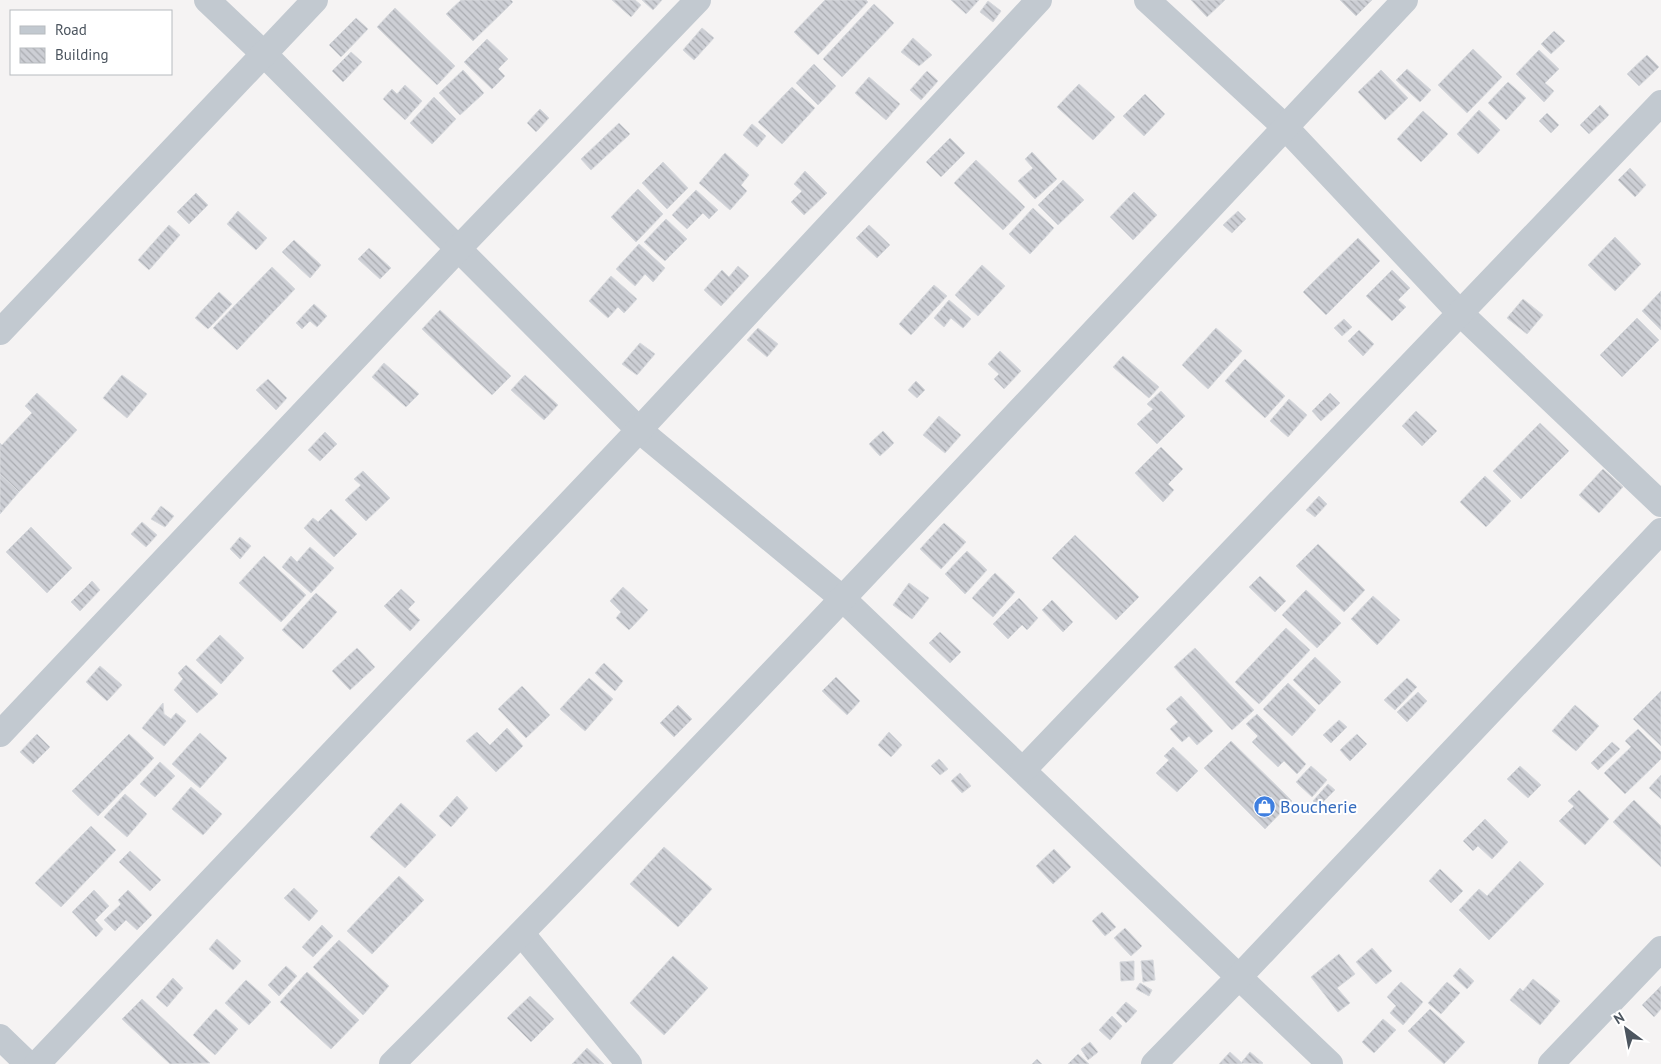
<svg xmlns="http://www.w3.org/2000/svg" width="1661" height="1064" font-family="'PT Sans',sans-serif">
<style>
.building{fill:url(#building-back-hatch);stroke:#d7d9dd}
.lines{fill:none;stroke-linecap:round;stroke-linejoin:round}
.street{stroke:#c2c9d0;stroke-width:26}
.labels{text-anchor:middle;stroke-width:4;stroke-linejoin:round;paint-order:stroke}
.shop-label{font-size:18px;fill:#366cbe;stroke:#fff;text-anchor:start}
</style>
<defs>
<pattern id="building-back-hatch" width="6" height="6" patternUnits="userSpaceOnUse" patternTransform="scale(1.25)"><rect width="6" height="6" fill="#cdcfd5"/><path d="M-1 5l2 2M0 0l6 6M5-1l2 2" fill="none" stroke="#a9abb0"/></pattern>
</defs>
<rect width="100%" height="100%" fill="#f5f3f3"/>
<!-- building -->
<g class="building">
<path d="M461 0H511L513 2 473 41 446 14Z"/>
<path d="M612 0H635L641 5 631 17Z"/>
<path d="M642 0H662L653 10Z"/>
<path d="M825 0H866L868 2 818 55 794 32Z"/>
<path d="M951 0H979L966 14Z"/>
<path d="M1191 0H1225L1207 17Z"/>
<path d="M1340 0H1372L1356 16Z"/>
<path d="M988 1 1001 11 993 22 980 12Z"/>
<path d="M874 4 894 23 842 77 823 59Z"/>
<path d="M395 8 455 66 437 85 377 27Z"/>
<path d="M356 18 368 29 341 57 329 45Z"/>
<path d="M702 28 714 38 694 60 683 50Z"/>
<path d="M1554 31 1565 41 1551 54 1541 44Z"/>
<path d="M913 38 932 55 919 66 901 52Z"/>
<path d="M487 39 508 59 498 69 505 76 492 89 464 62Z"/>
<path d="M1473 49 1502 77 1467 113 1438 85Z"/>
<path d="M1539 50 1559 69 1545 83 1554 91 1544 102 1516 74Z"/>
<path d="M351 52 362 62 343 82 332 71Z"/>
<path d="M1647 55 1659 67 1639 86 1627 74Z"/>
<path d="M814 64 836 86 818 105 796 83Z"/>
<path d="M1407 69 1431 90 1420 102 1396 80Z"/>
<path d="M463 70 484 93 460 115 439 93Z"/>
<path d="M1381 70 1408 98 1385 120 1358 92Z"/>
<path d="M927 71 938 81 921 100 910 90Z"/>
<path d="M869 77 900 104 886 120 855 93Z"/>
<path d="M1508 82 1526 98 1506 120 1488 103Z"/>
<path d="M1079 84 1115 117 1093 140 1057 107Z"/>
<path d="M405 85 422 101 405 120 383 99 392 89 397 94Z"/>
<path d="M792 87 815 108 782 144 758 122Z"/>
<path d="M1145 94 1165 114 1144 136 1123 116Z"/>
<path d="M434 97 456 119 432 144 410 123Z"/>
<path d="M1600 105 1609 115 1589 134 1580 125Z"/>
<path d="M540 109 549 118 536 132 527 123Z"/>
<path d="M1479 110 1500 130 1478 154 1457 134Z"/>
<path d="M1423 111 1448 134 1421 162 1397 139Z"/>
<path d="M1547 113 1559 125 1551 133 1539 121Z"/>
<path d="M619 123 630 134 591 170 581 159Z"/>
<path d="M752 124 766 136 757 147 743 135Z"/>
<path d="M950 138 965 153 941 177 926 162Z"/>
<path d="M1032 152 1057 179 1035 199 1018 181 1033 168 1025 159Z"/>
<path d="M725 153 749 175 741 185 747 191 730 210 699 183Z"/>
<path d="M976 160 1025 207 1003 230 954 183Z"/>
<path d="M663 162 688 188 667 209 642 183Z"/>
<path d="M1630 168 1646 185 1635 197 1618 180Z"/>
<path d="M805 171 827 193 804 215 791 202 802 191 794 184Z"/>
<path d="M1063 180 1084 200 1058 225 1038 205Z"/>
<path d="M638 189 663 214 636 242 611 217Z"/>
<path d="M696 190 718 210 709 219 703 213 687 229 672 215Z"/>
<path d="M1134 192 1157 215 1133 240 1110 217Z"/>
<path d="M196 193 208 205 189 224 177 212Z"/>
<path d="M1033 208 1054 228 1030 254 1009 234Z"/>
<path d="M238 211 267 238 256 250 227 224Z"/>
<path d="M1238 211 1246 219 1232 233 1223 225Z"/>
<path d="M666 219 687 239 665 261 644 242Z"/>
<path d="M169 225 180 235 149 270 138 260Z"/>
<path d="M869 225 890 245 877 258 856 238Z"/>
<path d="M1615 237 1641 264 1615 291 1588 265Z"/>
<path d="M1358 238 1380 261 1326 315 1303 292Z"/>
<path d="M294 240 321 265 310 278 282 252Z"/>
<path d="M639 244 665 268 653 282 645 274 635 286 616 269Z"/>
<path d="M369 248 391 268 380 279 358 259Z"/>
<path d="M982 265 1005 286 978 316 955 295Z"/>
<path d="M738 266 749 276 721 306 704 290 722 270 729 277Z"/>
<path d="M272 267 295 289 237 350 213 328Z"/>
<path d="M1392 270 1410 288 1398 300 1406 307 1392 321 1366 296Z"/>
<path d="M611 276 637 299 624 313 618 307 608 318 589 301Z"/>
<path d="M934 285 947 296 911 335 899 324Z"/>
<path d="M1661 291V330L1642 311Z"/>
<path d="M219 292 232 304 208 329 195 318Z"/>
<path d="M1523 299 1543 315 1527 334 1507 318Z"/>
<path d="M949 300 971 319 963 328 951 318 944 327 934 318Z"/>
<path d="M314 304 327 316 317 327 310 321 302 329 296 323Z"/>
<path d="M440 310 511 376 492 395 422 329Z"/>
<path d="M1637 318 1659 340 1622 377 1600 355Z"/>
<path d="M1344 319 1352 327 1342 336 1334 328Z"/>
<path d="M758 328 778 344 767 357 747 340Z"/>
<path d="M1216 328 1242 351 1208 389 1182 365Z"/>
<path d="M1359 330 1374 344 1363 356 1348 341Z"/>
<path d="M640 343 655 354 637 375 622 364Z"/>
<path d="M1000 351 1021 371 1004 389 994 379 999 374 988 364Z"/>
<path d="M1123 356 1159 387 1149 398 1113 367Z"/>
<path d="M1245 359 1285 396 1265 418 1225 381Z"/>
<path d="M384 363 419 394 406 407 372 377Z"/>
<path d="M122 375 147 394 127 418 103 398Z"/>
<path d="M525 375 558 405 544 420 511 390Z"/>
<path d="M268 379 287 398 276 410 256 390Z"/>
<path d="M916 381 925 390 917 398 908 390Z"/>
<path d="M1161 391 1185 416 1157 444 1137 424 1153 409 1147 404Z"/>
<path d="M37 393 77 430 19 492 0 474V443L2 445 32 413 25 406Z"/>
<path d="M1330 393 1340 403 1321 421 1312 411Z"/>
<path d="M1289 399 1307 415 1288 437 1270 421Z"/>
<path d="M1416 411 1437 431 1422 446 1402 426Z"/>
<path d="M939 416 961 435 945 453 923 435Z"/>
<path d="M1540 423 1569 451 1521 499 1493 471Z"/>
<path d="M883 431 894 443 880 456 869 444Z"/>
<path d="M325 432 337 444 320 461 308 450Z"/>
<path d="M1161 447 1183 469 1168 484 1174 490 1163 502 1135 473Z"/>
<path d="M1603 469 1623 487 1599 513 1579 495Z"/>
<path d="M363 471 390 498 366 521 345 500 361 485 354 479Z"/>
<path d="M0 474 19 492 0 514Z"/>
<path d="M1485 476 1511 501 1486 527 1460 502Z"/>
<path d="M1319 496 1327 504 1315 517 1306 510Z"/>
<path d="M161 506 174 516 165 527 151 519Z"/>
<path d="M331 509 357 534 334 557 304 528 313 518 318 522Z"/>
<path d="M142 522 157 535 146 547 131 534Z"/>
<path d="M944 523 966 542 941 569 920 549Z"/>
<path d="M31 527 72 568 47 593 6 552Z"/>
<path d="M1075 535 1139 597 1116 620 1052 558Z"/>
<path d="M240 537 251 546 240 559 230 549Z"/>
<path d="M1318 544 1365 590 1344 612 1296 566Z"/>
<path d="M310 547 334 568 311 593 282 567 291 556 297 562Z"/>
<path d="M967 551 987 570 965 594 945 574Z"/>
<path d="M264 556 306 595 281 622 239 583Z"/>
<path d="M995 573 1015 592 993 617 972 598Z"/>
<path d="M1260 576 1286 601 1275 612 1249 587Z"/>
<path d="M92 581 100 590 80 611 71 602Z"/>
<path d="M909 583 929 598 912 619 893 605Z"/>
<path d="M623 587 648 610 629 630 616 618 621 612 610 601Z"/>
<path d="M401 589 415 602 408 609 420 620 410 631 384 606Z"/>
<path d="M1306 590 1341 623 1317 648 1282 615Z"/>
<path d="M316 593 337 612 303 649 282 630Z"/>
<path d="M1373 596 1400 620 1377 645 1351 619Z"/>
<path d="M1019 598 1038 618 1027 630 1022 625 1008 639 993 624Z"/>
<path d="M1052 600 1073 622 1063 632 1042 610Z"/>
<path d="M1286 628 1310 650 1259 704 1235 682Z"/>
<path d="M940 632 961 652 950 663 929 643Z"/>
<path d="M220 635 244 658 221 684 196 660Z"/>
<path d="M357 648 375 667 350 690 332 671Z"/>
<path d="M1195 648 1254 710 1232 730 1174 667Z"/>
<path d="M1315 657 1341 682 1319 705 1293 680Z"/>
<path d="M604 663 623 681 615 691 595 673Z"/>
<path d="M186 665 218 694 197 713 174 690 183 679 178 673Z"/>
<path d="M100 666 122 685 107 701 86 682Z"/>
<path d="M836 677 860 701 847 715 822 691Z"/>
<path d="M589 678 613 699 585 731 560 709Z"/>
<path d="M1407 678 1417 687 1395 710 1384 700Z"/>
<path d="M1288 683 1316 710 1292 736 1263 709Z"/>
<path d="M522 686 550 715 526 738 498 709Z"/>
<path d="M1661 691V746L1633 719Z"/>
<path d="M1418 692 1427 701 1407 722 1397 712Z"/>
<path d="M1181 696 1213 731 1197 745 1189 736 1182 742 1170 729 1178 722 1166 709Z"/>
<path d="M163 703 164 714 171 719 176 713 186 721 164 746 142 728Z"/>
<path d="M678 705 692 719 674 737 660 723Z"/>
<path d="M1575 705 1599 726 1576 751 1552 731Z"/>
<path d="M1257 714 1306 764 1297 774 1284 761 1278 767 1252 742 1258 736 1246 724Z"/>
<path d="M1339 720 1347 727 1331 743 1323 735Z"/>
<path d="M507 728 523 746 496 772 466 741 477 732 490 745Z"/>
<path d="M1638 729 1661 752V759L1625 794 1604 773 1631 747 1625 741Z"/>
<path d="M889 732 902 745 891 757 878 745Z"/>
<path d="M200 733 227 758 200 788 172 764Z"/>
<path d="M37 734 50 747 33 764 20 752Z"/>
<path d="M129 734 154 758 98 816 72 791Z"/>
<path d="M1357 734 1367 744 1350 761 1340 750Z"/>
<path d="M1231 741 1292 801 1265 829 1204 768Z"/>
<path d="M1612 742 1620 749 1598 770 1591 763Z"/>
<path d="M1173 747 1198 771 1177 792 1156 773 1169 760 1164 756Z"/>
<path d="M939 759 948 769 940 775 931 766Z"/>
<path d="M160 762 175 776 155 797 140 784Z"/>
<path d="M1311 766 1327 780 1312 797 1296 782Z"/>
<path d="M1520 766 1541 785 1528 798 1507 779Z"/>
<path d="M960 773 971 786 962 793 951 781Z"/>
<path d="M1661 775V799L1649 788Z"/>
<path d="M1328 784 1335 790 1319 806 1313 801Z"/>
<path d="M191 787 222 814 203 835 172 809Z"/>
<path d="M1579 790 1609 819 1585 845 1559 821 1574 806 1568 801Z"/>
<path d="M125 794 147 814 127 837 104 817Z"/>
<path d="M457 796 468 808 451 827 439 816Z"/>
<path d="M1634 800 1661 826V867L1613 822Z"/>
<path d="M401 803 436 835 405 868 370 837Z"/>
<path d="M1485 819 1508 842 1492 859 1478 846 1473 851 1463 841Z"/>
<path d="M91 826 116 850 61 907 35 883Z"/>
<path d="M664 847 712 889 678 927 630 884Z"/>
<path d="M1054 849 1071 867 1053 884 1036 866Z"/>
<path d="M130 851 161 880 150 891 119 862Z"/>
<path d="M1520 861 1544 884 1489 940 1459 910 1479 889 1487 896Z"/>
<path d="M1440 869 1463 891 1451 903 1429 881Z"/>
<path d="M399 876 424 900 372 954 347 931Z"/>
<path d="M294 888 318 911 309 921 284 898Z"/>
<path d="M94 890 109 906 95 920 103 929 96 937 72 912Z"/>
<path d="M128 890 152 915 137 930 126 920 115 931 104 920 121 904 118 900Z"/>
<path d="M1102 912 1116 927 1105 936 1092 921Z"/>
<path d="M322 925 333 936 313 957 302 947Z"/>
<path d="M1125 928 1142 946 1131 956 1114 938Z"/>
<path d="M217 939 241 961 233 970 209 949Z"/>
<path d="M339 940 389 986 363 1015 313 967Z"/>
<path d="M1372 948 1392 971 1376 984 1356 962Z"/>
<path d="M1339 954 1355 974 1337 988 1350 1003 1338 1012 1311 977Z"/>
<path d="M673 956 708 988 664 1035 630 1003Z"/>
<path d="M1153 960 1155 980 1143 982 1141 961Z"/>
<path d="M1134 961V980L1121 981 1120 962Z"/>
<path d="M286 966 297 976 279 996 268 985Z"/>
<path d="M1460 968 1474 981 1467 989 1453 976Z"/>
<path d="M307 972 359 1020 331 1049 280 1002Z"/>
<path d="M173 978 183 988 167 1007 156 997Z"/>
<path d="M1533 979 1560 1001 1540 1025 1510 1000 1520 988 1523 991Z"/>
<path d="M246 980 271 1002 249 1025 225 1003Z"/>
<path d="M1401 982 1423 1002 1403 1025 1390 1013 1396 1006 1387 997Z"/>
<path d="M1447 982 1460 993 1441 1014 1428 1003Z"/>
<path d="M1140 983 1152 990 1149 996 1136 989Z"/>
<path d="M1661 986V1009L1654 1017 1642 1005Z"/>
<path d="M530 996 554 1019 531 1042 507 1018Z"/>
<path d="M142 999 210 1063 170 1064 122 1019Z"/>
<path d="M1126 1002 1137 1011 1126 1023 1116 1013Z"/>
<path d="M216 1009 238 1029 215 1055 193 1035Z"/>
<path d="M1430 1009 1465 1042 1444 1064 1408 1031Z"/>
<path d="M1112 1016 1122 1026 1110 1040 1099 1030Z"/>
<path d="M1383 1019 1396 1030 1374 1053 1362 1042Z"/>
<path d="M1090 1042 1098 1052 1088 1060 1081 1049Z"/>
<path d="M587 1048 604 1064H572Z"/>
<path d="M1230 1052 1243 1064H1219Z"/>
<path d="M1250 1052 1263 1063 1262 1064 1241 1063Z"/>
<path d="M1078 1054 1089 1064H1068Z"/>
<path d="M1037 1059 1042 1064H1032Z"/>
</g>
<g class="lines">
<!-- street -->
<g class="street">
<path d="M207 0 264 54 639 430 843 599 1330 1064"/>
<path d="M1147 0 1285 127 1460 313 1661 504"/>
<path d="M0 332 315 0"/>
<path d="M0 734 459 248 698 0"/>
<path d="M1023 770 1661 103"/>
<path d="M522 934 629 1064"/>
<path d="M0 1037 28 1064"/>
<path d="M37 1064 639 430 1039 0"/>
<path d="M392 1064C738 717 1069 356 1405 0"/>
<path d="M1154 1064 1239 977 1661 531"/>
<path d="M1551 1064 1661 949"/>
</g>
</g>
<!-- icons -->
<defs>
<symbol id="shop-disc" viewBox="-11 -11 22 22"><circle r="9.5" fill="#3f7fe0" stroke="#fff"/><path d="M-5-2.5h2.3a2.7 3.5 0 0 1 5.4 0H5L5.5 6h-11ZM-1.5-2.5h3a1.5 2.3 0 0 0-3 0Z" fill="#fff"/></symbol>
</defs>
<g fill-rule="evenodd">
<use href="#shop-disc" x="1252" y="794" width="25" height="25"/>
</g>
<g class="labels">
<!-- shop labels -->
<g class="shop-label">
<text x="1280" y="813">Boucherie</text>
</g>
</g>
<!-- legend -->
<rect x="10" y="10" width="162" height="65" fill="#ffffff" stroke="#b7bbbf"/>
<rect x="20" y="26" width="25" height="8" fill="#c2c9d0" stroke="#b7bbbf"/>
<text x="55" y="35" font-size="15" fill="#4c555f">Road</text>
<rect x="20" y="48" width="25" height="15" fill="url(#building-back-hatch)" stroke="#b7bbbf"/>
<text x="55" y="60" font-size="15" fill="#4c555f">Building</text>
<!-- north arrow -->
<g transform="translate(1626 1029) rotate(328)" stroke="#ffffff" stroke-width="4" paint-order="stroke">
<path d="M0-4L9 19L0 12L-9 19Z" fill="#4c555f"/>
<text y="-8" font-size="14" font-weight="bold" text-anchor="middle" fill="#4c555f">N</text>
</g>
</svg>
